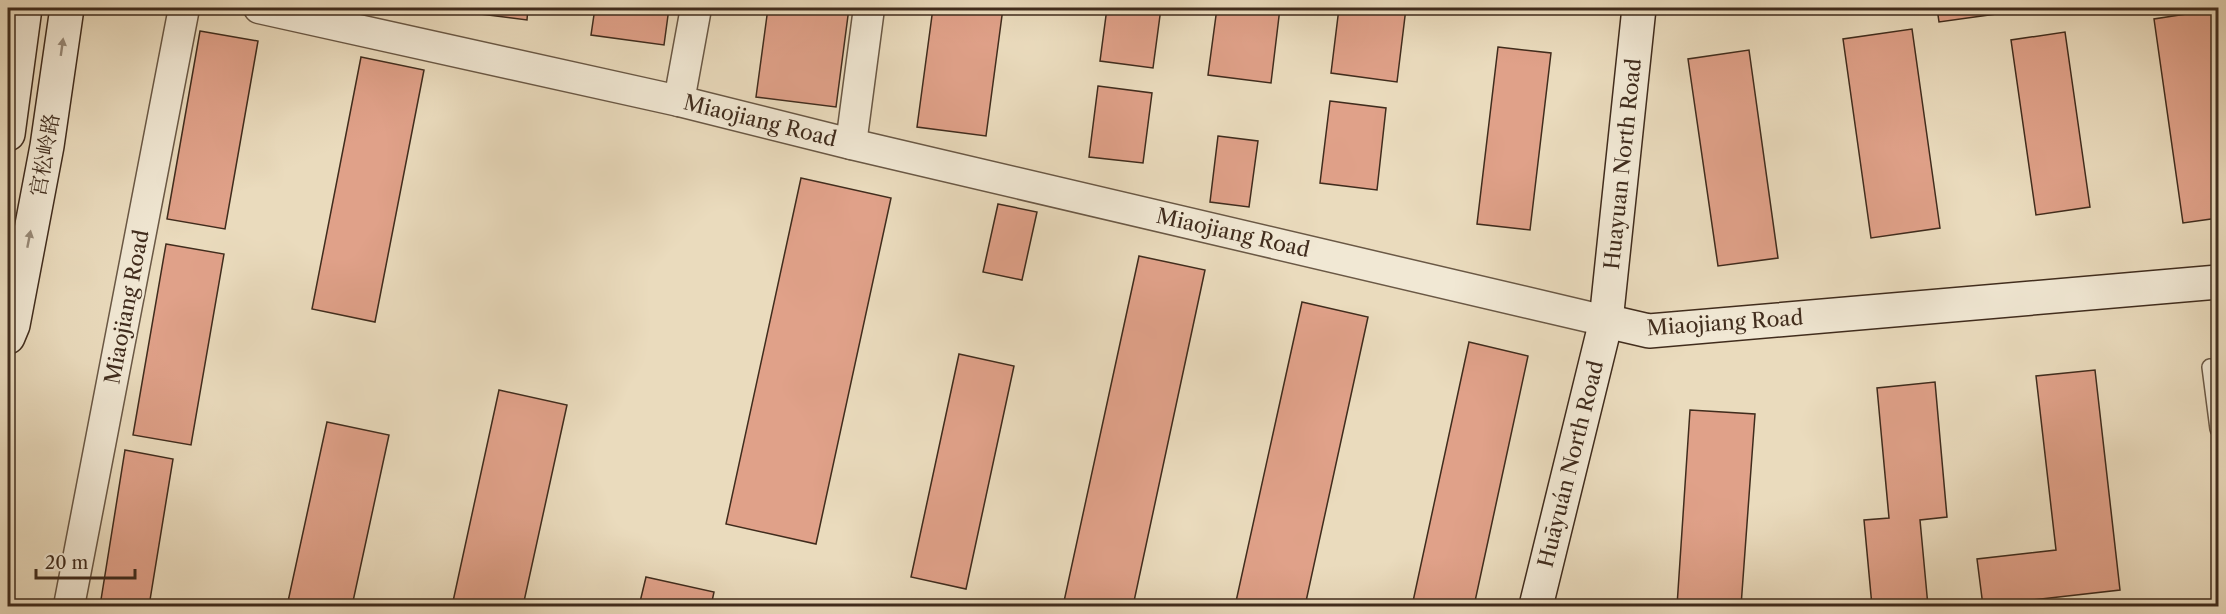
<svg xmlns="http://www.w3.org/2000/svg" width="2226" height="614" font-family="'Libre Caslon Text','Noto Serif SC',serif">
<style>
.building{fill:#e0a189;stroke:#402c1d;stroke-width:1.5}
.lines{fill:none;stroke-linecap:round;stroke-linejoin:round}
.lane-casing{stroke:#6a5845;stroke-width:18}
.street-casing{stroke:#6a5845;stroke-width:33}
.secondary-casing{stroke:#402c1d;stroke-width:36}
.lane{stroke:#f1e8d4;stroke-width:15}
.street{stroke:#f1e8d4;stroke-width:30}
.secondary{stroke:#f1e8d4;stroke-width:33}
.oneway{fill:#988a78}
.labels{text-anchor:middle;stroke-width:4.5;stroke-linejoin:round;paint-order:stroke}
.street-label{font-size:21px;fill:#402c1d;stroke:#f1e8d4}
</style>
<rect width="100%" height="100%" fill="#eadbbd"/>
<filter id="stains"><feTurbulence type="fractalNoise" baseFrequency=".00333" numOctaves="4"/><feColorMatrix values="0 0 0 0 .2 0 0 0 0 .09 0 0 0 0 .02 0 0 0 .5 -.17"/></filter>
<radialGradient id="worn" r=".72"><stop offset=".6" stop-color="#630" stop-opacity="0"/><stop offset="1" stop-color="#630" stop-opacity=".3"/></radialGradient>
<!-- building -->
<g class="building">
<path d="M458 8H528L527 20 457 11Z"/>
<path d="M595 8H669L664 45 591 35Z"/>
<path d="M768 8H849L836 107 756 97Z"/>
<path d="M933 8H1003L986 136 917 127Z"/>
<path d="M1107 8H1161L1153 68 1100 61Z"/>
<path d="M1217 8H1280L1271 83 1208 75Z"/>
<path d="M1339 8H1406L1397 82 1331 73Z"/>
<path d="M1508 8H1563V13Z"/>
<path d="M1937 8H2002L2003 13 1939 22Z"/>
<path d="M2212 10 2218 59V218L2183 223 2154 19Z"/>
<path d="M1912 29 1940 228 1871 238 1843 39Z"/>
<path d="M200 31 258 41 225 229 167 219Z"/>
<path d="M2065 32 2090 207 2036 215 2011 40Z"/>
<path d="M1498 47 1551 53 1530 230 1477 224Z"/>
<path d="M1749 50 1778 258 1718 266 1688 59Z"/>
<path d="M361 57 424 70 375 322 312 309Z"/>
<path d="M1098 86 1152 93 1143 163 1089 157Z"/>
<path d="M1330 101 1386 108 1377 190 1320 183Z"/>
<path d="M1218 136 1258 141 1249 207 1210 202Z"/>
<path d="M801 178 891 198 816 544 726 524Z"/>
<path d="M998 204 1037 212 1022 280 983 272Z"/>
<path d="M166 244 224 254 191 445 133 435Z"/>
<path d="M1139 256 1205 270 1133 606H1063Z"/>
<path d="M1302 302 1368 317 1305 606H1235Z"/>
<path d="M1469 342 1528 356 1474 606H1412Z"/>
<path d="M959 354 1014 366 966 589 911 577Z"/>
<path d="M2095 370 2120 590 2024 601 2025 606H1983L1977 559 2056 550 2036 376Z"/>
<path d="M1935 382 1947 517 1920 520 1928 606H1872L1864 520 1889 518 1877 388Z"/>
<path d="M499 390 567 405 523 606H452Z"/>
<path d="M1690 410 1755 414 1741 606H1677Z"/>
<path d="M327 422 389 435 352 606H287Z"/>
<path d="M125 450 173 459 149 606H100Z"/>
<path d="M646 577 714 592 711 606H639Z"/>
</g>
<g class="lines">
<defs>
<path id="lane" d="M2210 367 2218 429"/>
<g id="street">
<path d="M259 8 679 101 851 144 1606 321"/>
<path d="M679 101 696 8"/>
<path d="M851 144 869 8"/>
<path d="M69 606 184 8"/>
</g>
<g id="secondary">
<path d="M8 134 25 8"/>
<path d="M1606 321 1649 331 2218 282"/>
<path d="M8 337 13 325 47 146 67 8"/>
<path d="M1536 606 1606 321 1639 8"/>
</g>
</defs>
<!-- lane casing -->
<use href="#lane" class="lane-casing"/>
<!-- street casing -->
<use href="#street" class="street-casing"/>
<!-- secondary casing -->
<use href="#secondary" class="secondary-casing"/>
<!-- lane -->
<use href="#lane" class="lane"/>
<!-- street -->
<use href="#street" class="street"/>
<!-- secondary -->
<use href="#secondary" class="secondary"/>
</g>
<!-- one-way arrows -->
<defs><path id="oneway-solid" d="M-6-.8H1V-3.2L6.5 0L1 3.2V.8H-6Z" transform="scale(1.5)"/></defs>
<g class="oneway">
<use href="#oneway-solid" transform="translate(62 47) rotate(-82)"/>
<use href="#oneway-solid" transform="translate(29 239) rotate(-79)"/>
</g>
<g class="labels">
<!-- street labels -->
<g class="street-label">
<text transform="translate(760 121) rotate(14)" y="7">Miaojiang Road</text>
<text transform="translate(45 155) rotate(-80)" y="7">宫松岭路</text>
<text transform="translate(1623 164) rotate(-84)" y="7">Huayuan North Road</text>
<text transform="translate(1233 233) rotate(13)" y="7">Miaojiang Road</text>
<text transform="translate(127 307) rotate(-79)" y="7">Miaojiang Road</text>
<text transform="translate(1725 323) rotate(-4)" y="7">Miaojiang Road</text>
<text transform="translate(1571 464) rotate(-76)" y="7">Huāyuán North Road</text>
</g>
</g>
<!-- margin -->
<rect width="2226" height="614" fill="none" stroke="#eadbbd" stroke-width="30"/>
<rect x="9" y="9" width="2208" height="596" fill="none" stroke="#402c1d" stroke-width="3"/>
<rect x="15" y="15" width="2196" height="584" fill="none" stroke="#402c1d" stroke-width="1.5"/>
<!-- scale -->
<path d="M36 569v9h99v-9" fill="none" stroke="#402c1d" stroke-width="3"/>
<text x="45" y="569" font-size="18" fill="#402c1d" stroke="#f1e8d4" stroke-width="4.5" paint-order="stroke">20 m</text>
<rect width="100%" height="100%" filter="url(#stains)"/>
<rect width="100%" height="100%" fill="url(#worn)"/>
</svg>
